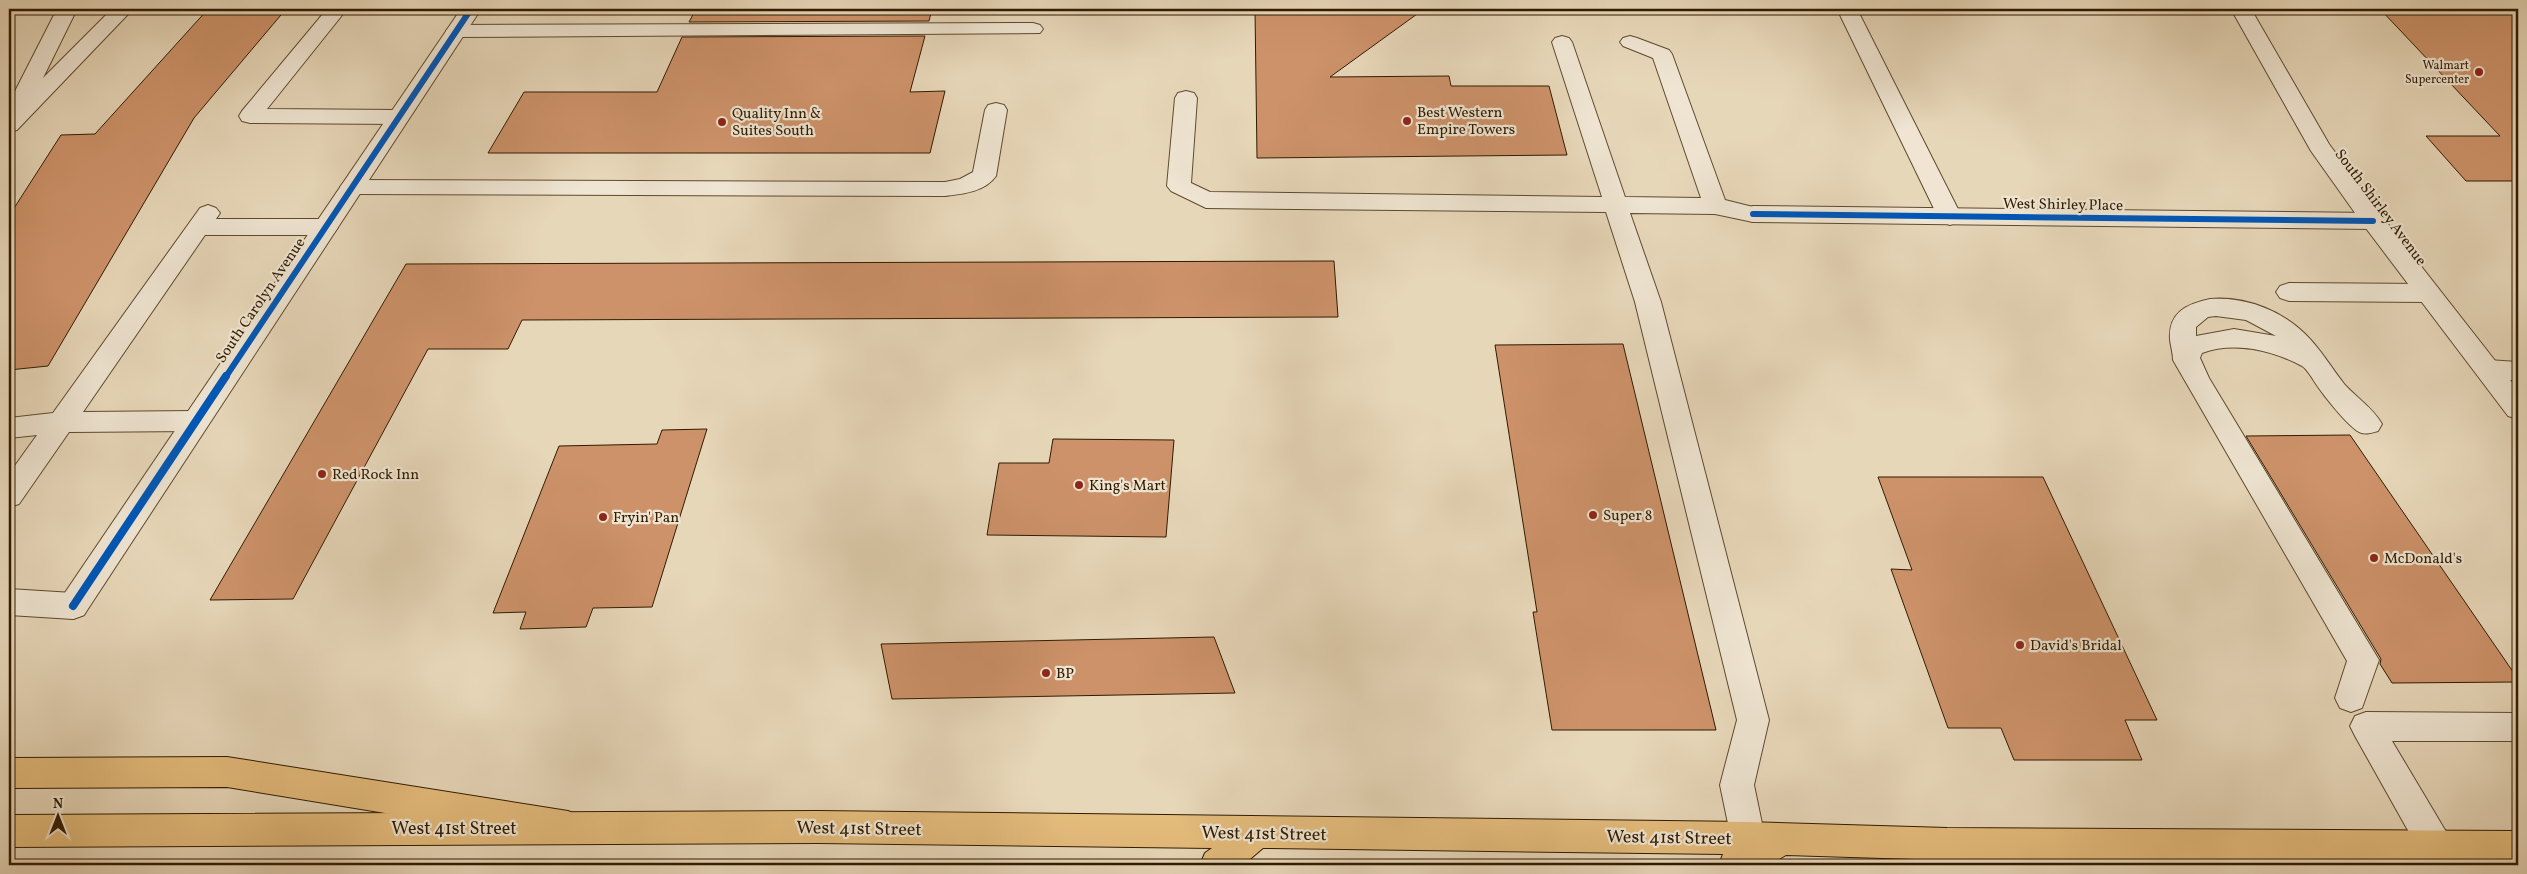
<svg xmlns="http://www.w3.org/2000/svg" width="2527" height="874" font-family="Vollkorn,serif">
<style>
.building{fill:#cd926a;stroke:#301b00}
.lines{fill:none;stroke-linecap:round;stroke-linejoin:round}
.service-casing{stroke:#5e4a2e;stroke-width:2}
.minor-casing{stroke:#5e4a2e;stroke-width:2}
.tertiary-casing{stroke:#5e4a2e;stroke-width:2}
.primary-casing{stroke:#301b00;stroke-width:2}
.motorway-casing{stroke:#301b00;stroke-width:2}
.service{fill:#efe5d2;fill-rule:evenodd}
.minor{fill:#efe5d2;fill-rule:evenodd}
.tertiary{fill:#efe5d2;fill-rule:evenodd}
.primary{fill:#e4bc7c;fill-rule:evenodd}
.motorway{fill:#e4bc7c;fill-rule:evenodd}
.cycleway-far1-casing{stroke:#efe5d2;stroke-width:9}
.cycleway-casing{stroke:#efe5d2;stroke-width:11}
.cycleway-far1{stroke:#0057b8;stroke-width:6}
.cycleway{stroke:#0057b8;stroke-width:8}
.poi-dot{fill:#8f2418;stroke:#efe5d2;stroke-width:2}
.labels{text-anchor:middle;stroke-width:4.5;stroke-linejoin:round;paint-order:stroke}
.far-poi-label{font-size:12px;fill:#301b00;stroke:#efe5d2;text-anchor:end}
.poi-label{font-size:15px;fill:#301b00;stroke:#efe5d2;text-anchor:start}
.street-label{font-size:15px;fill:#301b00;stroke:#efe5d2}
.near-street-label{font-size:18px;fill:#301b00;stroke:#efe5d2}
</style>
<rect width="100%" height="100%" fill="#e7d7b9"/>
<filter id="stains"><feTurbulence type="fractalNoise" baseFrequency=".004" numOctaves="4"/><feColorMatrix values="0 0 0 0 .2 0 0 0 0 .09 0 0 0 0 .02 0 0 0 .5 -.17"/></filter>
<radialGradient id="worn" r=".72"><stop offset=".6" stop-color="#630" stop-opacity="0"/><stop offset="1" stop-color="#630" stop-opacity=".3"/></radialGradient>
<!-- building -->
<g class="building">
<path d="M208 9H286L194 118 48 366 9 370V216L61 135 95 134Z"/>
<path d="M696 9H932L929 21 689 22Z"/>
<path d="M1255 9H1424L1330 77 1449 76 1451 86H1549L1567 155 1257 158Z"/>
<path d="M2380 9H2518V181H2466L2426 136H2500Z"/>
<path d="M925 36 910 92 945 91 930 153H488L524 92H657L682 37Z"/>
<path d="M1334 261 1338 317 522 320 508 349H428L293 599 210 600 406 264Z"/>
<path d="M1623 344 1716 730H1552L1533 612H1537L1495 345Z"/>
<path d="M707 429 652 607 593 608 586 627 520 629 526 612 493 613 559 446 657 444 662 430Z"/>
<path d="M2350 435 2518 679V682L2392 683 2380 664 2381 659 2246 436Z"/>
<path d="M1053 439 1174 440 1166 537 987 535 999 463H1049Z"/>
<path d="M1878 477H2043L2157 720H2125L2142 760H2014L2001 728H1948L1891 569 1912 570Z"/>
<path d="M1214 637 1235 693 892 699 881 644Z"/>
</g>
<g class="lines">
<defs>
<g id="service">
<path d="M57 9H77L43 78 112 9H133L17 130 9 132V113L12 109 9 103Z"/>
<path d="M327 9H347L267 109 398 110 406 112 409 117 406 122 398 124 250 123 242 121 239 116 242 111Z"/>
<path d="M1850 9 1857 11 1860 15 1962 217 1958 222 1950 225 1942 222 1938 217 1840 15 1843 11Z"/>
<path d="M1033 23 1040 25 1043 29 1040 33 456 37 449 35 446 31 449 27 456 25Z"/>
<path d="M1562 36 1569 38 1572 42 1625 197 1701 198 1653 58 1623 46 1620 42 1623 38 1630 36 1637 38 1669 50 1672 54 1725 200 1761 209 1765 214 1761 219 1753 222 1715 214 1630 213 1661 302 1769 720 1754 785 1765 838 1760 849 1748 854 1736 849 1731 838 1720 785 1737 720 1635 302 1606 212 1206 208 1171 191 1167 186 1175 98 1178 93 1186 91 1194 93 1197 98 1191 183 1210 192 1602 197 1552 42 1555 38Z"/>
<path d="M996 103 1004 105 1007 110 996 176C985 192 962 194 945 196L352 194 344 192 340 187 344 182 352 180 945 182 960 179 973 172 985 110 988 105Z"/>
<path d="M208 205 216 208 220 213 216 219H326L334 221 338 227 334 233 326 235H205L83 412 195 411 205 414 209 421 205 428 195 431 69 432 19 504 9 507V474L37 435 9 438V418L53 413 200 208Z"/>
<path d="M2289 283 2428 284 2437 287 2441 293 2437 299 2428 302 2289 301 2280 298 2276 292 2280 286Z"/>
<path d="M2210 299C2247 296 2286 312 2310 339 2323 353 2333 370 2345 385 2357 398 2373 408 2382 424L2378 431C2371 433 2366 435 2359 432 2347 425 2324 396 2316 384 2312 378 2307 369 2302 366 2272 350 2234 341 2202 353L2200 358 2209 378 2379 660 2362 708 2351 712 2340 708 2335 698 2347 661 2173 360C2173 354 2171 347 2170 340 2168 313 2186 304 2210 299ZM2216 316 2246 320 2276 336 2234 329 2196 336V327L2208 317Z"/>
<path d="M2488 360 2518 362V380H2488L2479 377 2475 370 2479 363Z"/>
<path d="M9 589 73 593 84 597 88 606 84 615 73 619 9 615Z"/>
<path d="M2366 712 2518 713V741H2392L2448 835 2453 847 2448 859 2436 863 2424 859 2355 736 2350 726 2355 716Z"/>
</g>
<g id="minor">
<path d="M461 9H481L84 615 73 619 62 615 58 606 62 597Z"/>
<path d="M1753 206 2373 213 2381 215 2385 221 2381 227 2373 229 1753 222 1745 219 1741 214 1745 209Z"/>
</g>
<path id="tertiary" d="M2231 9H2251L2329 144 2381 215 2518 390V419L2508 416 2365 227 2311 151Z"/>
<path id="primary" d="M818 811 1748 822 1947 828 2518 831V863L1947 860 1786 855 1769 865H1719L1723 854 1263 848 1243 865H1200L1205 853 1212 848 818 843 9 847V815Z"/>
<path id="motorway" d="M227 757 568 811 580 816 585 827 580 838 568 843 227 787 9 788V758Z"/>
</defs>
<!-- service casing -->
<use href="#service" class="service-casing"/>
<!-- minor casing -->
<use href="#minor" class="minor-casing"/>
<!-- tertiary casing -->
<use href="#tertiary" class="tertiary-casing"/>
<!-- primary casing -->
<use href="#primary" class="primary-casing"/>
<!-- motorway casing -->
<use href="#motorway" class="motorway-casing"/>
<!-- service -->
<use href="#service" class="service"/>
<!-- minor -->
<use href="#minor" class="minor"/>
<!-- tertiary -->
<use href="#tertiary" class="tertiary"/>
<!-- primary -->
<use href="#primary" class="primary"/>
<!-- motorway -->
<use href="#motorway" class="motorway"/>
<defs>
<g id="cycleway-far1">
<path d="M1753 214 2373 221"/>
<path d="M225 378 471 9"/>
</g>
<path id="cycleway" d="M73 606 226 376"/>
</defs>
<!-- cycleway-far1 casing -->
<use href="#cycleway-far1" class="cycleway-far1-casing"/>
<!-- cycleway casing -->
<use href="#cycleway" class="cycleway-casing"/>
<!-- cycleway-far1 -->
<use href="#cycleway-far1" class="cycleway-far1"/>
<!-- cycleway -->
<use href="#cycleway" class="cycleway"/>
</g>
<!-- markers -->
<g class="poi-dot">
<circle cx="2479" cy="72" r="5"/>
<circle cx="1407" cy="121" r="5"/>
<circle cx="722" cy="122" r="5"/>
<circle cx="322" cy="474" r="5"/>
<circle cx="1079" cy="485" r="5"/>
<circle cx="1593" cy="515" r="5"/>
<circle cx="603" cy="517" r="5"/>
<circle cx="2374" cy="558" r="5"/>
<circle cx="2020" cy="645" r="5"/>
<circle cx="1046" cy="673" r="5"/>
</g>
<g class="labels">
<!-- far-poi labels -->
<g class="far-poi-label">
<text x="2469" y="69">Walmart<tspan x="2469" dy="14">Supercenter</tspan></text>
</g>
<!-- poi labels -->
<g class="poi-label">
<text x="1417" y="117">Best Western<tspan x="1417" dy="17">Empire Towers</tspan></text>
<text x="732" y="118">Quality Inn &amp;<tspan x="732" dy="17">Suites South</tspan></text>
<text x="332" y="479">Red Rock Inn</text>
<text x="1089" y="490">King's Mart</text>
<text x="1603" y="520">Super 8</text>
<text x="613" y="522">Fryin' Pan</text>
<text x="2384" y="563">McDonald's</text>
<text x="2030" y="650">David's Bridal</text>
<text x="1056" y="678">BP</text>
</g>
<!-- street labels -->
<g class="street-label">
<text transform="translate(2063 204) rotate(1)" y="5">West Shirley Place</text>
<text transform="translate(2381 207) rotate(53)" y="5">South Shirley Avenue</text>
<text transform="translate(260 300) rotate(-56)" y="5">South Carolyn Avenue</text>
</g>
<!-- near-street labels -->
<g class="near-street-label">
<text x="454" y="834">West 41st Street</text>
<text transform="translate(859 828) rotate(1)" y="6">West 41st Street</text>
<text transform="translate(1264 833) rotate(1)" y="6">West 41st Street</text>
<text transform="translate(1669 837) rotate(1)" y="6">West 41st Street</text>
</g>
</g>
<!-- margin -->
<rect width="2527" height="874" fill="none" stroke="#e7d7b9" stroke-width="30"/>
<rect x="10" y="10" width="2507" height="854" fill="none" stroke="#301b00" stroke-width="2.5"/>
<rect x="15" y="15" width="2497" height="844" fill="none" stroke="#301b00"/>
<!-- north arrow -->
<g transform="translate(58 816)" stroke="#efe5d2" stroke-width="4" paint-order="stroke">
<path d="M0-4L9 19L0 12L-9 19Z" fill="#301b00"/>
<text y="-8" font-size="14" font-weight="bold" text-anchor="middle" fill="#301b00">N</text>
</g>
<rect width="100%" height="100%" filter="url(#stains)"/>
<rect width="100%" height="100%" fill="url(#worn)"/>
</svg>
